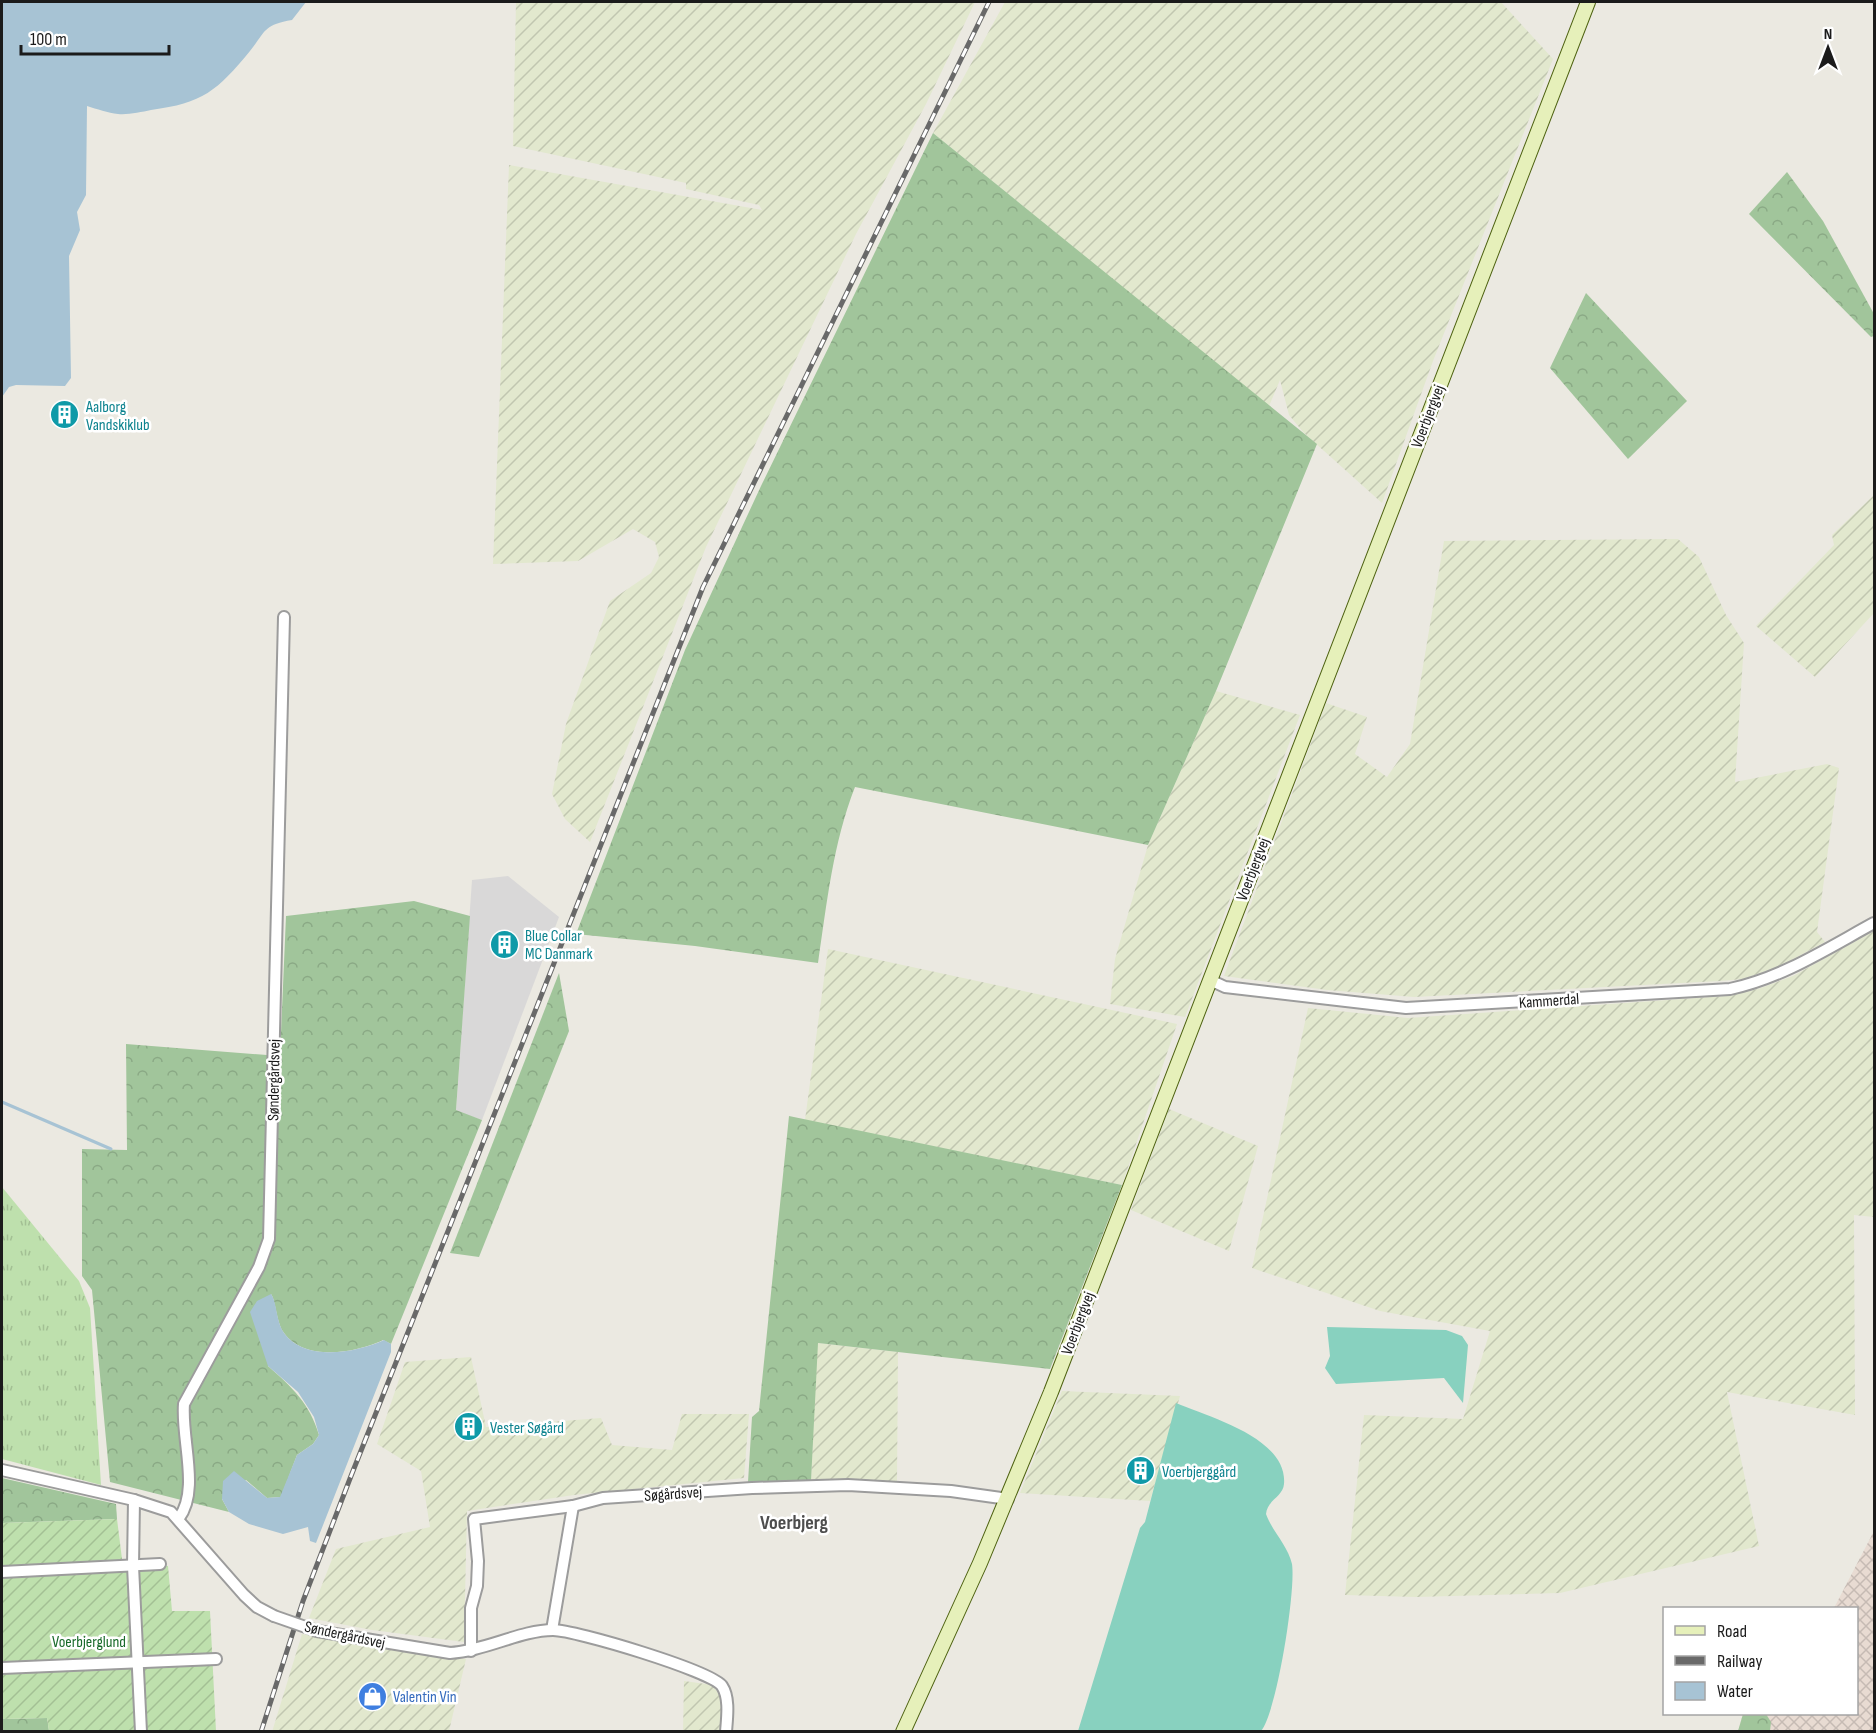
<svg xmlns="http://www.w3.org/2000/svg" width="1876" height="1733" font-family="'Sofia Sans Condensed',sans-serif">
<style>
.residential{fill:#d9d8d8}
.military{fill:url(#military-cross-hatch)}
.farmland{fill:url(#farmland-furrows)}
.grass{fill:url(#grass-tufts)}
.forest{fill:url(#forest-crowns)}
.garden{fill:url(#garden-furrows)}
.pitch{fill:#88d1bf}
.water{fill:#a7c3d4}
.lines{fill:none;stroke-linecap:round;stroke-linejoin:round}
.stream{stroke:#a7c3d4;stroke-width:3}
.street-casing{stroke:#9c9c9c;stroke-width:14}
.secondary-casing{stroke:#4e6211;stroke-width:16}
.street{stroke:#fff;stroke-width:10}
.secondary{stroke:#e6f0ba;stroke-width:14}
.rail-casing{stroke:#696969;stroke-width:5}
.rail{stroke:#fff;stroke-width:3;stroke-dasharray:9;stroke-linecap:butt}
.street-bridge-casing{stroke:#9c9c9c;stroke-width:14;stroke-linecap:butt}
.street-bridge{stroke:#fff;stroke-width:10}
.labels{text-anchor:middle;stroke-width:5;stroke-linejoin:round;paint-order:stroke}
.culture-label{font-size:16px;fill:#0d838f;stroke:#fff;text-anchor:start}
.street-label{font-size:16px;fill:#1b1b1b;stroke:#fff}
.park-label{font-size:16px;fill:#186a2a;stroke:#fff}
.shop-label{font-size:16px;fill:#366cbe;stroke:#fff;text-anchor:start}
.quarter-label{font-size:20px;font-weight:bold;fill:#4e4e4e;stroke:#fff}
</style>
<defs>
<pattern id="military-cross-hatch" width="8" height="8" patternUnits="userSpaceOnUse" patternTransform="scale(1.5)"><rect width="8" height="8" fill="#e8dbd2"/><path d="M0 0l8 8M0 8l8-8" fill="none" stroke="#c6bbb4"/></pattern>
<pattern id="farmland-furrows" width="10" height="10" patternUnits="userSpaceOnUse" patternTransform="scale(1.5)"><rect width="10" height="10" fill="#e2e8ce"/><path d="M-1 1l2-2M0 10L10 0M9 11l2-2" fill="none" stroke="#c1c6b0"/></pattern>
<pattern id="grass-tufts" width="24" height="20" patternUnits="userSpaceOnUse" patternTransform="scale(1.5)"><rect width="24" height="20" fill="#bee0ad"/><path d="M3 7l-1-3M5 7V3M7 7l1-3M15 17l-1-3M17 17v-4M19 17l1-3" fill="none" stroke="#a3c094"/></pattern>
<pattern id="forest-crowns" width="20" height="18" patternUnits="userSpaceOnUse" patternTransform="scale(1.5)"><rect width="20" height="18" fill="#a1c59b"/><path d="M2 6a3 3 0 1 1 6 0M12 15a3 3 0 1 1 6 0" fill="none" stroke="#8aa985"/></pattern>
<pattern id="garden-furrows" width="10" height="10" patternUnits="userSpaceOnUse" patternTransform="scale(1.5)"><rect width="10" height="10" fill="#bee0ad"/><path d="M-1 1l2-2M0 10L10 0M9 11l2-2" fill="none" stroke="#a3c094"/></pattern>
</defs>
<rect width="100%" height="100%" fill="#ebe9e1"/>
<!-- residential -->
<path class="residential" d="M508 876 559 917 482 1120 456 1111 472 880Z"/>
<!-- military -->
<path class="military" d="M1874 1531V1731L1738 1732 1743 1714H1856V1608H1834Z"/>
<!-- farmland -->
<g class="farmland">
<path d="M516 2H975L926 104 856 234 706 547 590 842 565 819 552 794 566 724 610 601 651 573 659 557 655 542 633 529 578 561 493 564 509 165 762 210 759 205 686 189V183L513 146Z"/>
<path d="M1005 2H1501L1553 59 1433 361 1382 503 1304 433 1289 415 1280 380 1269 406 933 133Z"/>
<path d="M1874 495V613L1815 677 1756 626 1834 545 1832 535Z"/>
<path d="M1678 539 1699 557 1726 615 1744 643 1735 782 1827 764 1839 768 1817 932 1825 942 1780 966 1743 979 1720 981 1414 997 1327 990 1224 976 1326 703 1367 717 1355 754 1387 777 1410 744 1444 541Z"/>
<path d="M1216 691 1300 715 1185 1017 1110 1004 1115 959 1148 845Z"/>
<path d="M1874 931V1217L1854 1215 1855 1415 1727 1392 1759 1546 1560 1593 1416 1597 1345 1595 1364 1415 1463 1419 1490 1331 1380 1311 1252 1268 1308 1008 1408 1018 1725 996 1758 989 1793 976Z"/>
<path d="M828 949 1177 1024 1122 1185 805 1120Z"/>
<path d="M1169 1109 1258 1146 1229 1251 1131 1210Z"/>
<path d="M817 1343 898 1352 897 1482 811 1481Z"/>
<path d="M471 1357 486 1427 601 1418 612 1445 672 1450 682 1414H749L744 1478 574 1495 467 1511 464 1642 372 1630 309 1618 336 1549 430 1527 421 1471 377 1444 405 1362Z"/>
<path d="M1062 1391 1180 1396 1150 1501 1020 1493Z"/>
<path d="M302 1634 466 1659 449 1731 272 1732Z"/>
<path d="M684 1681 713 1685 721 1698V1731L683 1732Z"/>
</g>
<!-- grass -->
<path class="grass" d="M2 1187 79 1281 90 1308 101 1485 2 1459Z"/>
<!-- forest -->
<g class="forest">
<path d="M933 133 1317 444 1216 691 1148 845 855 787C833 843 827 903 818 963L695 946 576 934 685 650 761 486Z"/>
<path d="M1787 172 1823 221 1874 314V336L1871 337 1749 214Z"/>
<path d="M1586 293 1687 401 1628 459 1550 368Z"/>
<path d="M414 901 470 916 456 1110 482 1120 391 1344 383 1340C356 1353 305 1362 284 1333 276 1322 276 1301 271 1294L268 1366C292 1387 310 1404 319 1435L313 1444 297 1455 281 1497 267 1498 246 1480 222 1499 229 1512 110 1482 92 1290 82 1276V1149L127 1150 126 1044 280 1056 286 916Z"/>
<path d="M559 973 569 1031 479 1257 450 1253Z"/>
<path d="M789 1116 1122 1185 1050 1369 818 1343 811 1481 748 1482 752 1417 759 1411Z"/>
<path d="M2 1478 116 1504 117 1519 2 1523Z"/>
<path d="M1743 1714H1766L1771 1722 1770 1731H1738Z"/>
<path d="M47 1718 49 1731H2V1719Z"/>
</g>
<!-- garden -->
<path class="garden" d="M117 1519 122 1559 168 1566 172 1611H210L216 1731H49L47 1718 2 1719V1523Z"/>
<!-- pitch -->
<g class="pitch">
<path d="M1327 1327 1446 1330 1462 1336 1468 1345 1463 1403 1444 1378 1336 1384 1325 1368 1330 1356Z"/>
<path d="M1176 1403C1209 1417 1288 1438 1284 1484 1283 1497 1267 1500 1266 1514 1272 1531 1288 1546 1292 1564 1296 1590 1277 1712 1261 1731H1078L1140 1528 1145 1522Z"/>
</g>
<!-- water -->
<g class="water">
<path d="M2 2H306L292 20C263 25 266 31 250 51 217 91 203 103 151 110 141 112 128 115 118 114 108 113 97 109 87 106L86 195 77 212 80 230 69 256 71 378 65 386 16 385 9 387 2 397Z"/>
<path d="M271 1294C277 1302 276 1322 284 1333 305 1362 356 1353 384 1340L391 1344V1352L316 1543 310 1541 308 1527 283 1534 249 1524 229 1512 222 1499 223 1481 234 1471 267 1498 280 1497 297 1455 313 1444 319 1435 314 1417 298 1392 268 1366 250 1312 257 1301Z"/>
</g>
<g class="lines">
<!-- stream -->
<path class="stream" d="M2 1102 111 1149"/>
<defs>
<g id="street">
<path d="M1210 980 1225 987 1406 1008 1730 989C1782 978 1828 948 1874 923"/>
<path d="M2 1470 134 1500 171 1512 244 1595 257 1607 274 1616"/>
<path d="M134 1500 133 1566 141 1732"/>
<path d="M179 1518C200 1490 181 1439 184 1404L259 1267 269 1239 284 617"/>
<path d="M2 1572 160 1564"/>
<path d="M552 1630 573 1506"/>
<path d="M317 1631 450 1653C485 1651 521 1630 553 1630 575 1630 712 1671 722 1686 730 1698 727 1718 726 1732"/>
<path d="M471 1651V1608L477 1586 478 1561 474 1519 573 1506 603 1498 752 1488 848 1485 951 1491 1008 1499"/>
<path d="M2 1668 216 1659"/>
</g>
<path id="secondary" d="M903 1732 980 1563 1051 1392 1588 2"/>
</defs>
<!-- street casing -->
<use href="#street" class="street-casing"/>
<!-- secondary casing -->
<use href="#secondary" class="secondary-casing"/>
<!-- street -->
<use href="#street" class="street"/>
<!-- secondary -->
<use href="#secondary" class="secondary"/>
<defs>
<path id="rail" d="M261 1732 303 1601 351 1476 703 587 989 2"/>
</defs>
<!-- rail casing -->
<use href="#rail" class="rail-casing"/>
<!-- rail -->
<use href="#rail" class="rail"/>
<defs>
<path id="street-bridge" d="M274 1616 317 1631"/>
</defs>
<!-- street-bridge casing -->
<use href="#street-bridge" class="street-bridge-casing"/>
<!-- street-bridge -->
<use href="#street-bridge" class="street-bridge"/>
</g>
<!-- icons -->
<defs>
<symbol id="building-disc" viewBox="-11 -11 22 22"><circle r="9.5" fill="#0f9aa8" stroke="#fff"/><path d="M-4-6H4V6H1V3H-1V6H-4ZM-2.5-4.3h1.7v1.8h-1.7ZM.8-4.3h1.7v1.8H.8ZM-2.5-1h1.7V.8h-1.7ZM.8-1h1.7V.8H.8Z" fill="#fff"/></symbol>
<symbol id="shop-disc" viewBox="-11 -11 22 22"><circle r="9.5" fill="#3f7fe0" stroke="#fff"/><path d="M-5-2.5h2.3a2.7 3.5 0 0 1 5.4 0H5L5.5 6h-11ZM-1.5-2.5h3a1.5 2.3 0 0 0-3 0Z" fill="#fff"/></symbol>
</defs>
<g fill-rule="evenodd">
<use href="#building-disc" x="48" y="398" width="33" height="33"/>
<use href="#building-disc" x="488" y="928" width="33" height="33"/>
<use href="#building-disc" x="452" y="1410" width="33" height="33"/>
<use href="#building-disc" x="1124" y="1454" width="33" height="33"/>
<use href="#shop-disc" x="356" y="1680" width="33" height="33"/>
</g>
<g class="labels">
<!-- culture labels -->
<g class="culture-label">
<text x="86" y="412">Aalborg<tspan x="86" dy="18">Vandskiklub</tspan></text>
<text x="525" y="941">Blue Collar<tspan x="525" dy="18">MC Danmark</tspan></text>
<text x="490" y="1433">Vester Søgård</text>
<text x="1162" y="1477">Voerbjerggård</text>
</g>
<!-- street labels -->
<g class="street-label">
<text transform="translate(1427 416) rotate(-69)" y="6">Voerbjergvej</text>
<text transform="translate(1252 869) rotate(-69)" y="6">Voerbjergvej</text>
<text transform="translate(1549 1000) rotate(-4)" y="6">Kammerdal</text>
<text transform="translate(273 1080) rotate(-89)" y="6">Søndergårdsvej</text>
<text transform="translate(1077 1323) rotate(-69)" y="6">Voerbjergvej</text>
<text transform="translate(673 1493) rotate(-4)" y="6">Søgårdsvej</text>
<text transform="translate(345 1634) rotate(12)" y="6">Søndergårdsvej</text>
</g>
<!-- park labels -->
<g class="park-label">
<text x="89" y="1647">Voerbjerglund</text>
</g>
<!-- shop labels -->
<g class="shop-label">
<text x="393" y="1702">Valentin Vin</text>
</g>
<!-- quarter labels -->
<g class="quarter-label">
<text x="794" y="1529">Voerbjerg</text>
</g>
</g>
<!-- border -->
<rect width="1876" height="1733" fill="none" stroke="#1b1b1b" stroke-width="6"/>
<!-- legend -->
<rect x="1663" y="1607" width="195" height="108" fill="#ffffff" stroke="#a4a4a4" stroke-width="1.5"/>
<rect x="1675" y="1626" width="30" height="9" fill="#e6f0ba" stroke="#a4a4a4" stroke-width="1.5"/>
<text x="1717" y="1637" font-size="18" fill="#1b1b1b">Road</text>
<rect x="1675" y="1656" width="30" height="9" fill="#696969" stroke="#a4a4a4" stroke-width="1.5"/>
<text x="1717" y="1667" font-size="18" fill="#1b1b1b">Railway</text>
<rect x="1675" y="1682" width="30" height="18" fill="#a7c3d4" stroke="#a4a4a4" stroke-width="1.5"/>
<text x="1717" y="1697" font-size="18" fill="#1b1b1b">Water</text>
<!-- north arrow -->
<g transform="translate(1828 48)" stroke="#ffffff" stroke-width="4.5" paint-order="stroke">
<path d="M0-4.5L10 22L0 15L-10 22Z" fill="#1b1b1b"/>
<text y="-9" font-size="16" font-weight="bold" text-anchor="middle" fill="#1b1b1b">N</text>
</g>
<!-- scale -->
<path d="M21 45v9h148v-9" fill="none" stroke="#1b1b1b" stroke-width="3"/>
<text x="30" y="45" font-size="18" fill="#1b1b1b" stroke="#ffffff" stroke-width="4.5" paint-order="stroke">100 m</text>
</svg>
